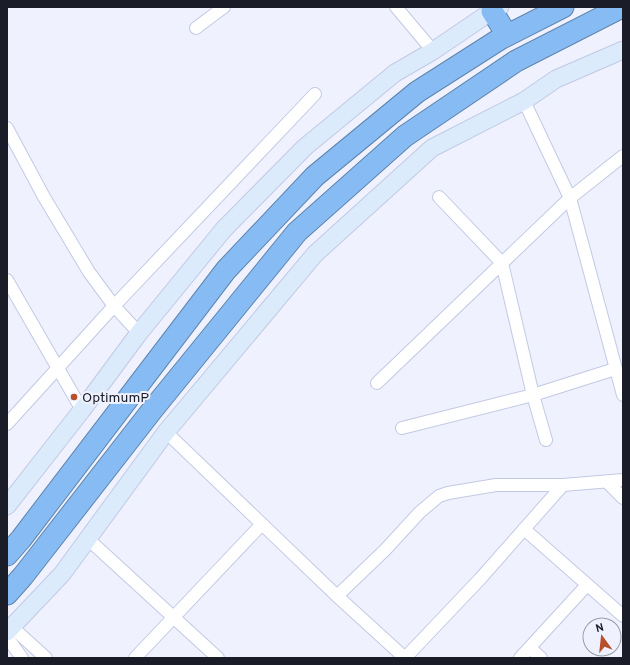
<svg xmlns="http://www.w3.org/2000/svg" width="630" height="665" font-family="Overpass,sans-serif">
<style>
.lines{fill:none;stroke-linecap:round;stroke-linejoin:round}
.street-casing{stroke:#c2c9e4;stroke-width:14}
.secondary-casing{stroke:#c2c9e4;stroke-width:19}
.highway-casing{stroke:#6084ac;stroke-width:23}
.street{stroke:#fff;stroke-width:12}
.secondary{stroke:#dbebfb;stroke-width:17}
.highway{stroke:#86bcf3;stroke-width:21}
.poi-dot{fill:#b74f2b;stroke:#eff2fe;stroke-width:1.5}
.labels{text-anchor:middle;stroke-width:4;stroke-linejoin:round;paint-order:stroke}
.poi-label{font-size:14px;fill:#1a1d27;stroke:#eff2fe;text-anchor:start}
</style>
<rect width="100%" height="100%" fill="#eff2fe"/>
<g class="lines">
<defs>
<g id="street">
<path d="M396 7 433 51"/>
<path d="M196 28 224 7"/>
<path d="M524 101 570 198 623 395"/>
<path d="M7 128 44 197 89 272 114 306 139 333"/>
<path d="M439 197 502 263 533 395 546 440"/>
<path d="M7 280 82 410"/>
<path d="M377 383 570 198 623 156"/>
<path d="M7 424 114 306 315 94"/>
<path d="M402 428 533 395 615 369"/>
<path d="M166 432 337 596 405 658"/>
<path d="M607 482 623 498"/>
<path d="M524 529 623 616"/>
<path d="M88 539 218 658"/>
<path d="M337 596 385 550 420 512 439 496 448 493 496 485H563L623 480"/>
<path d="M12 627 46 658"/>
<path d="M7 637 22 658"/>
<path d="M530 648 541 658"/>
<path d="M135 658 262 524"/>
<path d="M405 658 480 579 563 485"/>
<path d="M520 658 587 585"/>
</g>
<g id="secondary">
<path d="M7 506 82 410 139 333 224 229 305 147 395 73 433 51 492 11 500 7"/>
<path d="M7 632 62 574 166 432 315 254 432 148 524 101 556 79 623 50"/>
</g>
<g id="highway">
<path d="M492 11 507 35"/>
<path d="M7 555 21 539 226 270 315 176 417 92 500 39 563 7"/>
<path d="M7 594 23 576 153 409 297 232 405 136 516 61 622 7"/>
</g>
</defs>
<!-- street casing -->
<use href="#street" class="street-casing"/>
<!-- secondary casing -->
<use href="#secondary" class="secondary-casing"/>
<!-- highway casing -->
<use href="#highway" class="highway-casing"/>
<!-- street -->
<use href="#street" class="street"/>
<!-- secondary -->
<use href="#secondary" class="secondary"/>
<!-- highway -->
<use href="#highway" class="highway"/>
</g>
<!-- markers -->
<circle class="poi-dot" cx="74" cy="397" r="4"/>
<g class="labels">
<!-- poi labels -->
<g class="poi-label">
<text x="82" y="402">OptimumP</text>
</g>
</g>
<!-- border -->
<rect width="630" height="665" fill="none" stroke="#1a1d27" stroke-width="16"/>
<!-- north arrow -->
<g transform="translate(602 637) rotate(345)"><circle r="19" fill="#eff2fe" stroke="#9a9da8"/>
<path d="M0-3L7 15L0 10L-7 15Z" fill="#b74f2b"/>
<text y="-6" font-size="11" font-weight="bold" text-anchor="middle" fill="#1a1d27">N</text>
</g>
</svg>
